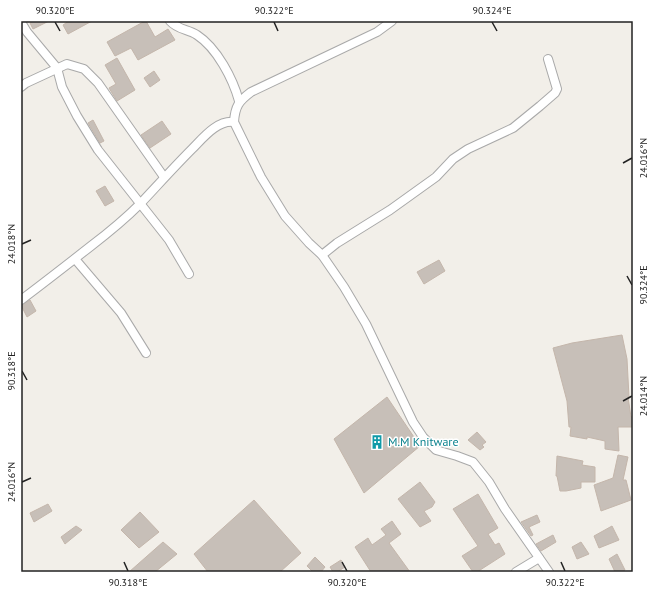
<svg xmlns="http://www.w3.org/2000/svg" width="654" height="593" font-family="'PT Sans',sans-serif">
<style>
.building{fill:#c7bfb8;stroke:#c4b6ab}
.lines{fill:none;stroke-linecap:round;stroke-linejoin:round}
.minor-casing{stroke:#a9a9a9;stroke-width:10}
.minor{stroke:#fff;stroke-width:8}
.ticks{fill:none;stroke:#222;stroke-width:1.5}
.labels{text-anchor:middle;stroke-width:3;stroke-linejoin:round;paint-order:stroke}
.culture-label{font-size:12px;fill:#0d838f;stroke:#fff;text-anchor:start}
.neatline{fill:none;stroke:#222;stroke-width:1.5}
.ticks-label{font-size:10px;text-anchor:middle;fill:#222}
</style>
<rect width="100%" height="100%" fill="#f2efe9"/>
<!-- building -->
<g class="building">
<path d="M34 21H49L33 29 30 23Z"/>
<path d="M69 21H92L68 34 63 25Z"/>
<path d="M145 21H146L155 37 168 29 175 40 138 60 131 48 115 56 107 42Z"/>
<path d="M117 58 135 90 117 101 109 88 116 84 105 65Z"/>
<path d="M154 71 160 80 150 87 144 78Z"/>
<path d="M93 120 104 141 100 143 88 123Z"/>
<path d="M162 121 171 134 150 148 141 135Z"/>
<path d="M105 186 114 201 105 206 96 191Z"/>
<path d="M439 260 445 271 424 284 417 272Z"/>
<path d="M30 300 36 311 27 317 21 305Z"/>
<path d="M622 335 627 359 629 397H628L631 417H633V427H618L619 451 605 449V441L587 437V439L570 436 571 427H569L567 401 553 348 572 343Z"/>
<path d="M387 397 420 446 364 493 334 439Z"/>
<path d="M477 432 486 442 482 445 484 447 480 450 468 440Z"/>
<path d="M618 455 628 457 623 480H626L631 500 601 511 594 485 613 478Z"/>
<path d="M557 456 583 461 582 465 595 467V482H581V488L566 491H560L557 476H556Z"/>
<path d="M420 482 435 502 432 507 424 511 431 521 420 527 398 499Z"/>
<path d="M478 494 498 528 488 534 495 545 499 543 505 554 477 572H473L462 556 478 546 453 509Z"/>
<path d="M254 500 301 553 280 572H208L194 554Z"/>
<path d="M48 504 52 511 34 522 30 513Z"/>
<path d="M140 512 159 532 139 548 121 530Z"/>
<path d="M537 515 540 522 529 527 533 535 531 536 521 522Z"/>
<path d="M392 521 401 534 389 543 410 572H371L355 547 368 538 372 545 386 535 381 529Z"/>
<path d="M76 526 82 530 65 544 61 537Z"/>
<path d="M612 526 619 540 599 548 594 536Z"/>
<path d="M553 535 556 542 541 551 536 544Z"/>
<path d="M163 542 177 554 155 572H129Z"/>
<path d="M581 542 589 554 577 559 572 547Z"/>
<path d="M617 554 625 570 621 572H615L609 559Z"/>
<path d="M315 557 325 567 321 572H313L307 566Z"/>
<path d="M341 560 345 567 337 572H333L330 567Z"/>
</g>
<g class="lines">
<defs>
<g id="minor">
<path d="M170 21C178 30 188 29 197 35 217 48 233 79 239 101"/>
<path d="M392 21 377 32 251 92C239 101 235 106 234 122L261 177 285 216 309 243 322 255 344 287 366 324 413 422 423 437 436 450 457 456 473 462 489 482 505 509 549 572"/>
<path d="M21 22 27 32 57 68 62 87 77 116 98 150 169 240 189 274"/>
<path d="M21 87 26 83 67 64 84 69 98 83 164 177"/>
<path d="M322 255 337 243 390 210 436 177 453 159 468 149 513 128 540 106 555 93 557 89 548 59"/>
<path d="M75 259 121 313 146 353"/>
<path d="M21 300C45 282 68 264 91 246 108 233 125 219 140 204 157 186 174 167 192 149 203 138 217 120 234 122"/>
<path d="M516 572 539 558"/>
</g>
</defs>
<!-- minor casing -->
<use href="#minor" class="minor-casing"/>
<!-- minor -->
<use href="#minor" class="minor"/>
</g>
<!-- ticks -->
<path class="ticks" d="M55 22 60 31M274 22 278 31M492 22 497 31M623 163 632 158M22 244 31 240M627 276 632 285M22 371 27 380M623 401 632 396M22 482 31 478M124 562 128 571M342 562 347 571M561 562 565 571"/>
<!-- icons -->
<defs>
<symbol id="building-bare" viewBox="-9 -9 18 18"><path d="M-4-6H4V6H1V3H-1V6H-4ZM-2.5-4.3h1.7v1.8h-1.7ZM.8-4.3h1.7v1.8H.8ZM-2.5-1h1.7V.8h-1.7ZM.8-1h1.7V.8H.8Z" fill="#0f9aa8" stroke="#fff" stroke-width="2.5" paint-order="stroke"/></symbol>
</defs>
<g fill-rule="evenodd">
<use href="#building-bare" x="367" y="432" width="20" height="20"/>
</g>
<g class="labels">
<!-- culture labels -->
<g class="culture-label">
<text x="388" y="446">M.M Knitware</text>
</g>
</g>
<!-- border -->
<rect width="654" height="593" fill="none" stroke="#ffffff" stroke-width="44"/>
<rect x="22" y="22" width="610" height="549" class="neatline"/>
<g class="ticks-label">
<text x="55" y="14">90.320°E</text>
<text x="274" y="14">90.322°E</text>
<text x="492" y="14">90.324°E</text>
<text transform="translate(643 158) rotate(-90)" y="4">24.016°N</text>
<text transform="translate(11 244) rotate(-90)" y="4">24.018°N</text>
<text transform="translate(643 285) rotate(-90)" y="4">90.324°E</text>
<text transform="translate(11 371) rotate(-90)" y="4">90.318°E</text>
<text transform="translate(643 396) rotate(-90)" y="4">24.014°N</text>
<text transform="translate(11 482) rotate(-90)" y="4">24.016°N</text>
<text x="128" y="586">90.318°E</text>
<text x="347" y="586">90.320°E</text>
<text x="565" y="586">90.322°E</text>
</g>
</svg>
